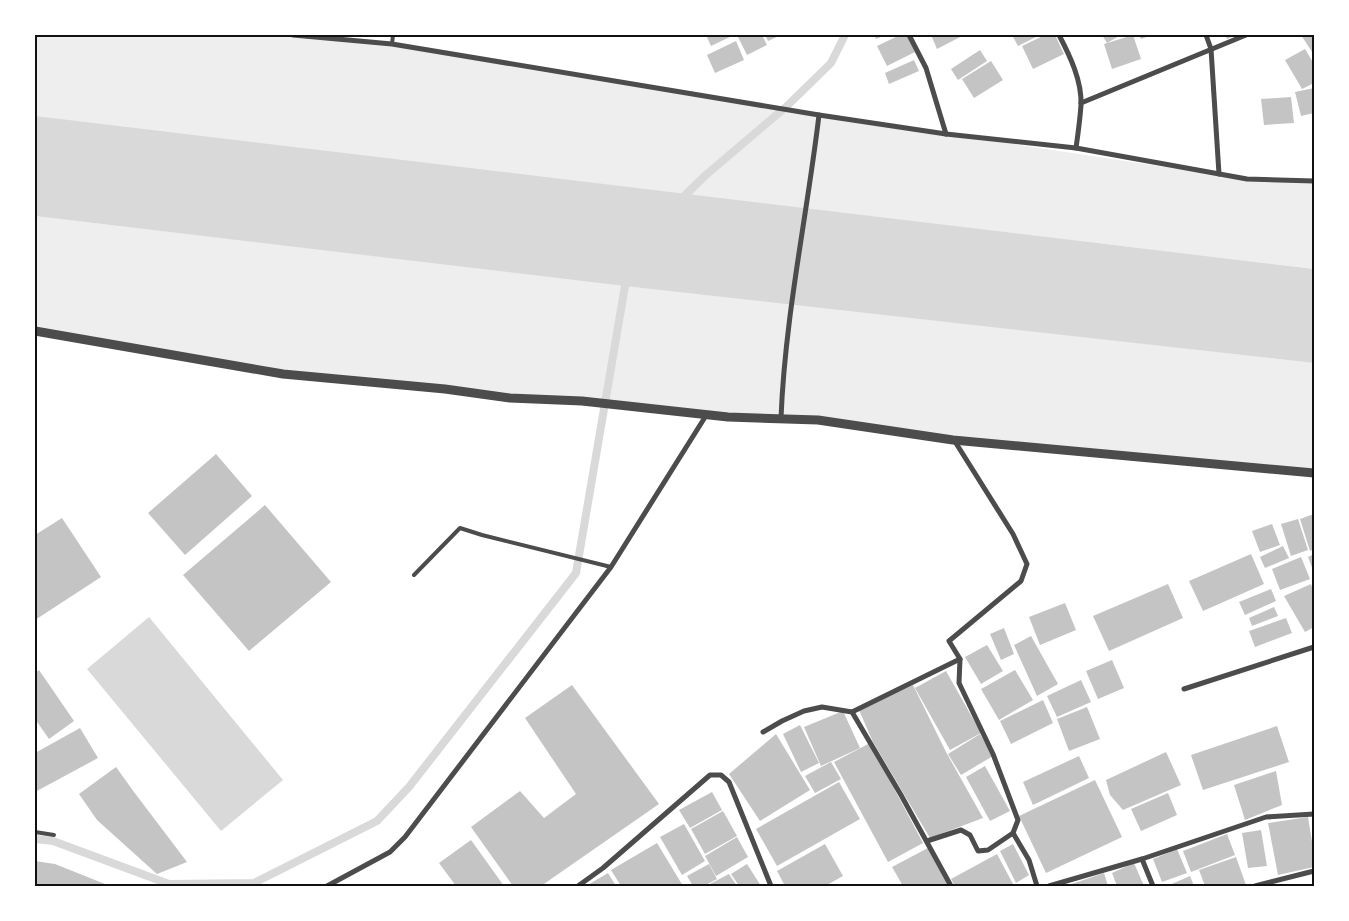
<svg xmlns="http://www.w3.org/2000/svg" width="1349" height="921" font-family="Lato,sans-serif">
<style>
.green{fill:#eee}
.water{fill:#d9d9d9}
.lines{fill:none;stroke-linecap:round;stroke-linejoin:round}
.stream{stroke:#d9d9d9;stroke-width:8}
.building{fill:#c4c4c4}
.service{stroke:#4c4c4c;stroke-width:4}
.minor{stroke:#4c4c4c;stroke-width:5}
.tertiary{stroke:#4c4c4c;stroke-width:9}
.neatline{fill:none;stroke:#111;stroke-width:2}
</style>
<rect width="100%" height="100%" fill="#fff"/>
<!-- green -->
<g class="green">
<path d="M35 35H293L392 44 756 105 1244 179 1314 181V269L35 117Z"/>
<path d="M35 216 792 304 1314 363V473L953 440 781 418 283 374 35 331Z"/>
</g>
<!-- water -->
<g class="water">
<path d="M35 116 1314 269V363L625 286 35 216Z"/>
<path d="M149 617 283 780 221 831 87 669Z"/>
</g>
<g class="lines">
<!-- stream -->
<g class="stream">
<path d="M680 200 707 174 787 106 831 63 845 35"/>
<path d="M35 839 53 841 169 884 254 883 377 821 409 787 576 573 625 286 629 277"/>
</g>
</g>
<!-- building -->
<g class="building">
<path d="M706 35H734L711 46Z"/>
<path d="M741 35H762L767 45 747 55 738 37Z"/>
<path d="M765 35H781L768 41Z"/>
<path d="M874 35H885L876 39Z"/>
<path d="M900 35H907L915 52 887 66 877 46Z"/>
<path d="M931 35H964L937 49Z"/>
<path d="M1012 35H1040L1018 46Z"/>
<path d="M1045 35H1055L1064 54 1033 69 1022 46Z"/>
<path d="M1102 35H1121L1107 43Z"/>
<path d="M1133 35 1141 59 1112 69 1104 44Z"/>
<path d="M1139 35H1152L1141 39Z"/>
<path d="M1225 35H1236L1227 39Z"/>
<path d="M1301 35H1314V55Z"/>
<path d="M736 41 744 60 715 73 707 55Z"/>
<path d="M1305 49 1314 64V83L1302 89 1285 60Z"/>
<path d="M980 50 987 61 958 80 951 69Z"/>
<path d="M914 60 919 71 889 84 885 73Z"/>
<path d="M991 61 1003 80 974 98 962 79Z"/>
<path d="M1314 88V113L1301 116 1295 92Z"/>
<path d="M1291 97 1294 123 1264 125 1261 99Z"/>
<path d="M216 454 252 496 185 555 148 513Z"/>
<path d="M265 505 331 582 249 651 183 575Z"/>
<path d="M1314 514V549L1310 551 1300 519Z"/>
<path d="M62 518 101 577 35 620V535Z"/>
<path d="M1298 519 1308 550 1291 556 1281 524Z"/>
<path d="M1272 524 1280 545 1260 552 1252 531Z"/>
<path d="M1283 546 1289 558 1265 568 1260 557Z"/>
<path d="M1251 554 1264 584 1203 611 1189 581Z"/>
<path d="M1314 554V573L1308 557Z"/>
<path d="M1301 557 1310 579 1280 590 1272 569Z"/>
<path d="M1168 584 1183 618 1109 651 1093 616Z"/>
<path d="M1311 584 1314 593V627L1305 632 1284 596Z"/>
<path d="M1271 589 1276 601 1245 615 1239 602Z"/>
<path d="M1065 603 1076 630 1040 645 1029 617Z"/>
<path d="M1274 607 1278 616 1252 626 1249 618Z"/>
<path d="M1286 618 1292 633 1255 647 1249 631Z"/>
<path d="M1004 628 1014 654 1001 660 990 634Z"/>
<path d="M1031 636 1058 684 1037 696 1014 645Z"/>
<path d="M987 645 1003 671 981 684 965 657Z"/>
<path d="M1112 660 1124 688 1098 699 1086 671Z"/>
<path d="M39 670 74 721 49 739 35 719V673Z"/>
<path d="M1015 670 1033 700 999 720 981 689Z"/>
<path d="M946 671 981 733 950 750 915 688Z"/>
<path d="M1081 680 1091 702 1057 717 1047 696Z"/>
<path d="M572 685 659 804 541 886H513L471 827 520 791 544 818 576 794 525 718Z"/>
<path d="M913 685 946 752 983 818 930 838 873 742 859 710Z"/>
<path d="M1043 700 1053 723 1011 744 1000 721Z"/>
<path d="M1087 707 1100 739 1069 751 1057 719Z"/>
<path d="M843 711 860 748 821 766 804 727Z"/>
<path d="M800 725 819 763 801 772 783 734Z"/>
<path d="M1277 726 1289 762 1203 790 1191 755Z"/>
<path d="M80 728 98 758 35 792V753Z"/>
<path d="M776 734 810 790 760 821 729 774Z"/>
<path d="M980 734 993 756 961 775 948 754Z"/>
<path d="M870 743 923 843 888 862 834 762Z"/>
<path d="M1166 752 1181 785 1123 810 1110 795 1106 780Z"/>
<path d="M1079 756 1089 778 1033 805 1023 782Z"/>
<path d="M831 762 841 779 815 793 805 776Z"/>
<path d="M985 766 1010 811 990 821 966 777Z"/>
<path d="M116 767 134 792 187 862 157 874 97 820 79 794Z"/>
<path d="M1276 771 1282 805 1245 820 1234 785Z"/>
<path d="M1095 780 1122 837 1046 873 1019 816Z"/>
<path d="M839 782 860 819 777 866 756 829Z"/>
<path d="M712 792 722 810 690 828 679 810Z"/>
<path d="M1168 793 1177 815 1141 831 1131 809Z"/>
<path d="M723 811 737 836 705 854 691 829Z"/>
<path d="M1308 817 1314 854V867L1278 875 1268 823Z"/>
<path d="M684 824 705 861 682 875 660 837Z"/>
<path d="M1261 830 1267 866 1248 868 1242 833Z"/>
<path d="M1227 834 1235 855 1191 872 1183 851Z"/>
<path d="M737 837 748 857 716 876 705 856Z"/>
<path d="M471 840 504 886H456L439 863Z"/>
<path d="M657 843 683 886H621L611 870Z"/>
<path d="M825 844 843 876 825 886H785L777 871Z"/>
<path d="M1013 844 1029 875 1016 883 1000 851Z"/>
<path d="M928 848 949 886H903L892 867Z"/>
<path d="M1177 849 1187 873 1162 882 1153 859Z"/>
<path d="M997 854 1013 884 1010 886H955L951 879Z"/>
<path d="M1236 857 1246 885 1205 886 1199 870Z"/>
<path d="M35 861 55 864 110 886H35Z"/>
<path d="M1134 863 1144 886H1117L1112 873Z"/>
<path d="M709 864 717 879 704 886H693L687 876Z"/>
<path d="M747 864 761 886H739L731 874Z"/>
<path d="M608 873 616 886H586Z"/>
<path d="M1104 873 1108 886H1066Z"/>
<path d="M729 874 737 886H706Z"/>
<path d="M1190 876 1194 886H1167Z"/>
</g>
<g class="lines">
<!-- service -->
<g class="service">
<path d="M392 44 393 35"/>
<path d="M414 575 460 528 482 535 611 567"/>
<path d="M35 832 54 835"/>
</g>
<!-- minor -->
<g class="minor">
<path d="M293 35 392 44 819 115 946 134 1076 148 1247 179 1314 181"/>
<path d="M909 35 926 68 946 134"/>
<path d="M1059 35C1070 56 1082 81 1081 105 1080 120 1078 134 1076 148"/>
<path d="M1206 35 1211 49 1219 174"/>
<path d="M1081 103 1246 35"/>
<path d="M781 418C785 316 807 216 819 115"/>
<path d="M954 440 1013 534 1027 564 1021 581 949 641 960 659 959 683 993 754 1018 820 1013 833 1029 860 1037 886"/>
<path d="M1184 689 1314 647"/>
<path d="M852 712 901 795 951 886"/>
<path d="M763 732 782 721 804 711 822 707 852 712 960 659"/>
<path d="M927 841 961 830 970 835 978 851 988 850 1013 833"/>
<path d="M1142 859 1153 886"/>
<path d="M327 886 390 852 405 837 611 567 707 414"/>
<path d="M578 886 603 868 710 775H721L729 782 771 886"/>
<path d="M1049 886 1142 859 1266 817 1314 814"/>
<path d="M1255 886 1314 871"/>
</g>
<!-- tertiary -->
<path class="tertiary" d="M35 331 283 374 445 389 510 398 582 401 728 417 818 420 953 440 1314 473"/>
</g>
<!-- border -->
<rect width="1349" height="921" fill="none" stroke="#ffffff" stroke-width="72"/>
<rect x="36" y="36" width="1277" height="849" class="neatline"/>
</svg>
